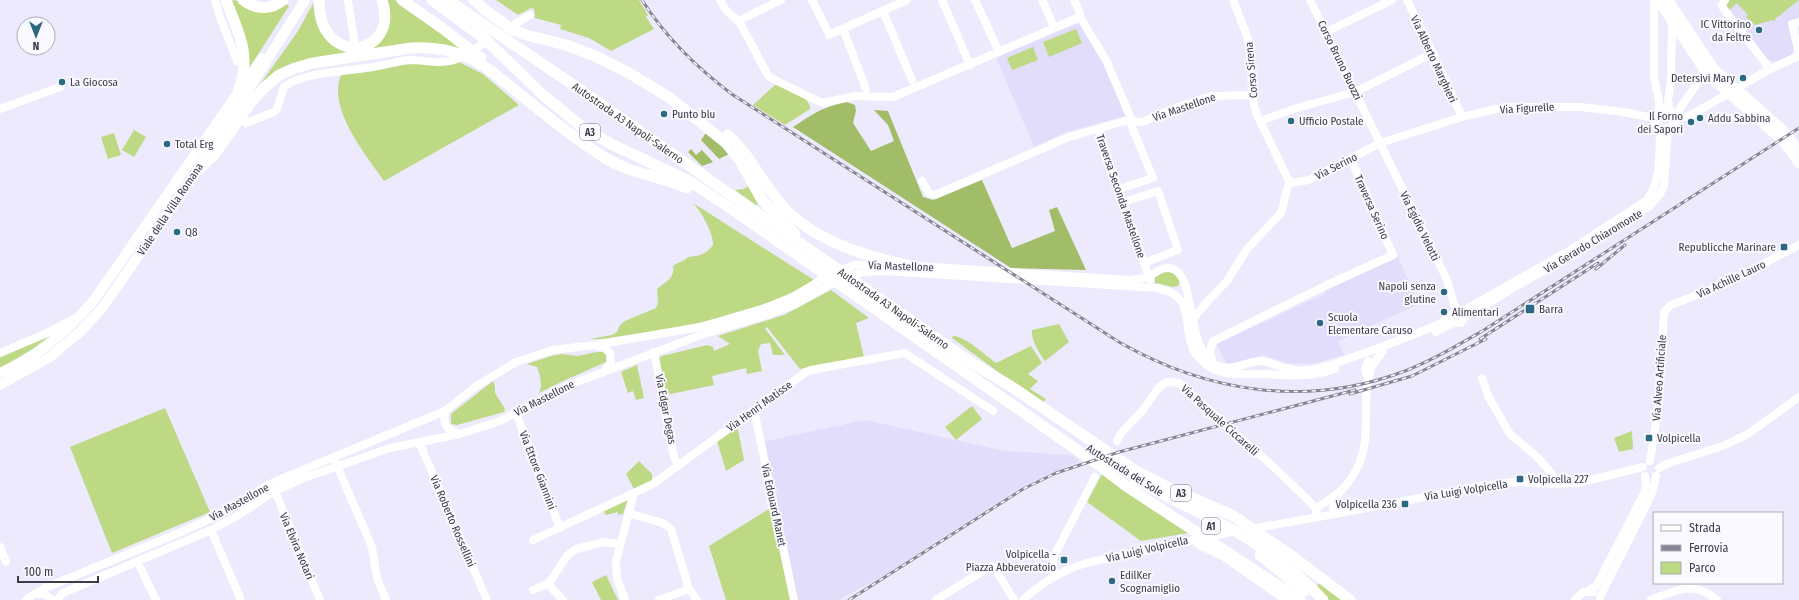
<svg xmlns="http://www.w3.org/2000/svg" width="1799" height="600" font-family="'Fira Sans Condensed',sans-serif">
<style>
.built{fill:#e1ddfb}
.green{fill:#bdd984}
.forest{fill:#a2bd67}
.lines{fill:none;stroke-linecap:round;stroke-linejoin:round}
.minor{stroke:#fff;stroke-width:8}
.major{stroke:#fff;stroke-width:10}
.highway{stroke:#fff;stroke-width:11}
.rail-casing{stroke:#888694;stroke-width:3}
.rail{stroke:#f9f9ff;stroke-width:1.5;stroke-dasharray:4.5;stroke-linecap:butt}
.poi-dot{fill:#2c6880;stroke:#f9f9ff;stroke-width:1.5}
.labels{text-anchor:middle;stroke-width:4;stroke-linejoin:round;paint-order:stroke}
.shield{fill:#f9f9ff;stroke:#75747e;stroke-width:1}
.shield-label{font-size:10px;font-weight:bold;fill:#3c3b46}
.poi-label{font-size:11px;fill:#3c3b46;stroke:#f9f9ff;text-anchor:start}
.street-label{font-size:11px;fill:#3c3b46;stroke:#f9f9ff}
</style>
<rect width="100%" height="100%" fill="#eceafc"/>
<!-- built -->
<g class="built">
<path d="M1729 0H1799V19L1788 23 1794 47 1792 54 1775 62 1765 58 1724 7Z"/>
<path d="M1079 23 1105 68 1125 116 1066 132 1034 147 996 58Z"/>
<path d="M1398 257 1419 304 1338 341 1344 355 1311 364 1287 363 1263 355 1231 364 1226 363 1217 344 1326 293 1327 290Z"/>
<path d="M865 420 1004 451 1072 455 1080 461 1023 486 883 576 838 600H797L762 442Z"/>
</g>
<!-- green -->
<g class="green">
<path d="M229 0 286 4 289 6 248 70Z"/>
<path d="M315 0 334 45 378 42 385 0H395L464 49V52L444 47 344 57 261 83 298 31Z"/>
<path d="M496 0H639L648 15 646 17 654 29 611 51 589 38 560 29 561 25 535 18 534 9 531 8 518 15Z"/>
<path d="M1730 0H1799L1775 19V22L1773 20 1755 25 1746 17 1748 15 1737 3 1729 10 1726 5Z"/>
<path d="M1076 29 1082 43 1049 57 1043 42Z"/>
<path d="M1033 47 1038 60 1012 70 1007 58Z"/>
<path d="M457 61 483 74 519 105 384 181C366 155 325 106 342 73L407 62Z"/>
<path d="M775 85C785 88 811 96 810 109L785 125 753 105Z"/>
<path d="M134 130 146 137 134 157 122 150Z"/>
<path d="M114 133 121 155 108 159 101 137Z"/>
<path d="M748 186 759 204 756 205 735 190 744 189Z"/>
<path d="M693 203 814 280C766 311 686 328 630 335 617 336 603 340 590 339L612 335 617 332 620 325 625 321 656 308 658 302 657 289C665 281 675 280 673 266 678 262 683 262 688 257 701 255 704 256 713 245 714 234 701 211 693 203Z"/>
<path d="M1165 271H1173L1180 282 1178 286 1173 287 1155 283V277Z"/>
<path d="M831 290 869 318 856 323 864 357 800 369 767 327 765 329 767 331 785 355H773L770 343 761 344 758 351 762 371 747 374 746 368 712 376 714 385 666 395 659 358 662 356 707 345 713 347 714 351 730 344 718 336 784 315Z"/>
<path d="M1059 324 1069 342 1045 361C1039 353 1031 340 1032 330Z"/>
<path d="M50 336 31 350 0 368V356Z"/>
<path d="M953 336C963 335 987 356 996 363L1031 346 1042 363 1028 374 1038 381 1030 389 1046 399 1042 404 952 338Z"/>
<path d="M597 352H604L606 355V362L563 381 539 393 541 386 540 376 537 367 527 364 551 356 562 354 577 356Z"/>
<path d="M637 365 644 398 636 400 633 391 628 393 621 372Z"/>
<path d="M493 381 495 386V393L505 409 504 412 457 425 451 424V414Z"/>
<path d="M972 406 982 419 956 440 945 427Z"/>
<path d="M165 408 210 512 112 553 70 447Z"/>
<path d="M737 425 744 460 726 471 717 441Z"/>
<path d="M1632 431 1633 449 1619 452 1614 438Z"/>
<path d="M639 461 652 474V480L634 489 626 474Z"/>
<path d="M1103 472 1194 532 1141 541 1087 502Z"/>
<path d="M628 499 623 514 618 515V512L606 515 603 510Z"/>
<path d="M772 507 793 600H726L709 546Z"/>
<path d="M606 575 618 600H601L592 582Z"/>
<path d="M1320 582 1346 600H1328L1316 588Z"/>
</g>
<!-- forest -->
<g class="forest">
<path d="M847 102 855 105 856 111 853 123 871 151 894 141 888 125 874 110 888 111 923 197 933 200 982 180 1012 248 1055 231 1049 210 1057 207 1086 270 1011 268 793 127C813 114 822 107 847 102Z"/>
<path d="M706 133 721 144 729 154 719 159 701 140Z"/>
<path d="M691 149 696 155 702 150 713 162 702 166 688 152Z"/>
</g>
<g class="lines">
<!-- minor -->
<g class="minor">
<path d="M215 0 220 17 237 61"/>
<path d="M348 0 355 45"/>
<path d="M720 0 726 10 740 23 769 77 822 103 855 96 893 97 1080 17"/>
<path d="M812 0 827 30"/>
<path d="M942 0 970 65"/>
<path d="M975 0 999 52"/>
<path d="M1042 0 1054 27"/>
<path d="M1074 0 1080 13V17L1106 60 1131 118 1132 127 1153 178 1119 189"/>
<path d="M1233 0 1247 36 1251 58 1252 95 1256 113 1290 183"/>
<path d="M1310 0 1447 280 1456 311"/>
<path d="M1407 0 1433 53 1462 117"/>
<path d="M1654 0V77L1659 101V110"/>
<path d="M1725 0 1722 5 1723 8 1770 69"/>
<path d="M883 11 912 80"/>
<path d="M744 18 781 0"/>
<path d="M1799 22 1792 24 1799 53"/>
<path d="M515 24 530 15"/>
<path d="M843 29 866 89"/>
<path d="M1326 32 1392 0"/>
<path d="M829 35 907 0"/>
<path d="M474 49 481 45"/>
<path d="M0 109 60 87"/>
<path d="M1670 110 1668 101 1671 80 1672 22"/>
<path d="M1260 121 1297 108 1355 92 1433 53"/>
<path d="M1674 121 1693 114 1770 69 1799 56"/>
<path d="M246 123 274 112 277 109 284 87C302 72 350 71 373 67 385 65 398 61 410 60 428 60 444 66 461 57"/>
<path d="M1655 123 1656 114 1662 109 1670 110 1674 118"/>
<path d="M1673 124 1678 111 1706 71"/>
<path d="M1098 129 1150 280"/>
<path d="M922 181 929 193 935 195 1069 137 1125 121 1142 122 1175 108 1212 96 1252 95"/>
<path d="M1290 183 1309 180 1380 143 1462 117 1505 107H1581L1623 112 1654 118"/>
<path d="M1123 202 1158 191 1178 250 1144 263"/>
<path d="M903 265 1129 280C1135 279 1142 279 1147 277 1155 274 1160 267 1169 268 1198 270 1184 352 1217 366 1232 372 1247 361 1262 361 1270 362 1277 366 1285 368 1293 370 1302 371 1309 370 1323 368 1337 363 1350 358 1377 349 1403 339 1430 328L1442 323 1456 311"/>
<path d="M1461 312 1567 252 1647 200C1662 179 1659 152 1660 128"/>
<path d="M1193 319 1206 303 1227 281 1247 249 1281 213C1285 203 1284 192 1290 183"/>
<path d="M1454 323H1461L1464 318 1518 285 1570 257 1650 206 1660 194 1664 186 1668 128"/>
<path d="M1436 332 1454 323"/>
<path d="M597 346 603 347 610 353 611 362 605 370"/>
<path d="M654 352 674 457 678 466"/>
<path d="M0 353 47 333 73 319"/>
<path d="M1212 361 1210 351 1213 341 1327 285 1393 255 1351 159"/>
<path d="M1368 361 1365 369 1368 380"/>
<path d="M1482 378 1489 398 1510 434 1535 455 1548 469 1558 484"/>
<path d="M754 410 794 600"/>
<path d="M445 411C443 424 445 429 458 433"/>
<path d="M516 413 560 528"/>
<path d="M1117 441 1122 432 1142 411 1159 387 1167 382 1179 383 1279 472 1310 502 1316 509"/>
<path d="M419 442 487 600"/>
<path d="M335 461 372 547 377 578 386 600"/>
<path d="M1650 461 1659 403 1664 312 1671 305 1725 284 1799 245"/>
<path d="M1659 468 1666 464 1723 446 1748 434 1799 397"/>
<path d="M275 491 320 600"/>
<path d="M1333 507 1339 493"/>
<path d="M628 513 663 523 671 529 689 589 697 600"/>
<path d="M1317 514 1316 509C1323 503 1331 499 1338 493 1345 488 1351 479 1355 472 1374 441 1360 401 1371 369 1373 363 1379 357 1383 351"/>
<path d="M1250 529 1324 516 1489 485 1514 482 1558 484 1582 482 1643 467"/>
<path d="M211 530 241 600"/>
<path d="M1194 539 1199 545 1224 557 1286 600"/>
<path d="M533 540 653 484 806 372 811 370 905 353 993 411"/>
<path d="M0 547 6 562"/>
<path d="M140 567 156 600"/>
<path d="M1054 575 1053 562 1054 556 1095 477"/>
<path d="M548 584 563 600"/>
<path d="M533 590 549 583 567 556 576 549 604 542 620 544"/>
<path d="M1588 591 1597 585 1644 493 1646 485 1645 476"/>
<path d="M35 594H45L52 600"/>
<path d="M1600 597 1644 510 1653 490 1656 476"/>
<path d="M26 600 31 596 45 588 181 532 221 514 268 485 298 472 445 411 475 387 516 362 553 350 595 345 700 327 765 308 793 297 831 274 855 265 887 264"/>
<path d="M57 600 63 593 211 530 239 515 275 491 304 478 390 448 460 434 500 421 569 385 701 335 767 315 796 304 838 280 863 272 882 271 1157 288C1203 297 1176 334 1200 359 1205 364 1211 369 1218 371 1231 376 1247 374 1260 374 1286 375 1310 378 1335 369"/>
<path d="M625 600 617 579 616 561 634 493"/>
<path d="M659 600 689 589"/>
<path d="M936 600 991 566 994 567 1014 600"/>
<path d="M1023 600C1042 582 1061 571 1086 563L1236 531"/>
<path d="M1575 600 1583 592H1593"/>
<path d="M1651 600C1676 590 1694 580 1717 600"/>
</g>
<!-- major -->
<g class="major">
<path d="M1658 0 1707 74 1783 141 1799 163"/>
<path d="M1668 0 1714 69 1784 131 1799 151"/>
<path d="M0 373C37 357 68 331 94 300L262 58"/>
<path d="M0 385 50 357 81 331 103 307 197 171 305 0"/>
</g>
<!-- highway -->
<g class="highway">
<path d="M226 0C239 34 252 56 238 92"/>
<path d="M243 0C256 10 271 10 283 0"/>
<path d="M319 0C318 69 401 57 382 0"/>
<path d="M402 0 442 28 481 58"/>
<path d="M432 0 485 39 543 95 582 127 609 143 689 181 726 205 1100 466 1126 486 1300 600"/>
<path id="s1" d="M448 0 575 86 969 361 1012 387 1136 471 1167 487 1232 515 1289 554 1350 600"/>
<path d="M474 0 485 10 513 30 526 35 566 45 595 56 629 73 670 98 726 143 740 160 762 200 795 234"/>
<path d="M728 135C748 153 759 177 776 198 806 238 860 255 907 265"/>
<path d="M197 171 214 155 252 101 265 87 279 75 295 68 313 63 411 48C471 44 493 74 536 107 558 125 583 144 607 159 632 174 661 176 687 188"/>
<path d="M1134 478C1163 496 1194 509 1224 525 1260 544 1295 569 1323 600"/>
<path d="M1260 555 1304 591"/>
</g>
<defs>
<g id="rail">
<path d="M642 0C666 38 697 68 733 95L1119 342C1208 393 1308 408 1405 371 1433 360 1458 345 1484 330L1799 128"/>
<path d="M1596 269 1625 245"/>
<path d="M1480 339 1598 263"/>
<path d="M1350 394 1412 376 1486 339"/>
<path d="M849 600 1023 489 1056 473 1119 452 1355 390"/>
</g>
</defs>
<!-- rail casing -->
<use href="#rail" class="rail-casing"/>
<!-- rail -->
<use href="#rail" class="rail"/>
</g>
<!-- markers -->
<g class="poi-dot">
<circle cx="1759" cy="30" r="4"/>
<circle cx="1743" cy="78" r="4"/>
<circle cx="62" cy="82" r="4"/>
<circle cx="664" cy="114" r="4"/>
<circle cx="1700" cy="118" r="4"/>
<circle cx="1291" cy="121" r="4"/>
<circle cx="1691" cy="122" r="4"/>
<circle cx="167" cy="144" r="4"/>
<circle cx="177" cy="232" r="4"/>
<rect x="1780" y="243" width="8" height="8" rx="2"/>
<circle cx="1444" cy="292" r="4"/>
<rect x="1525" y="304" width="10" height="10" rx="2"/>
<circle cx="1444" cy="312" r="4"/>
<circle cx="1320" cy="323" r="4"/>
<rect x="1645" y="434" width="8" height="8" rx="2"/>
<rect x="1516" y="475" width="8" height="8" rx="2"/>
<rect x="1401" y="500" width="8" height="8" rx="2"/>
<rect x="1060" y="556" width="8" height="8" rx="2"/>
<circle cx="1112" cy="581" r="4"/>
</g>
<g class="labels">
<!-- shield labels -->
<g class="shield">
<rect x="580" y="124" width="20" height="16" rx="3"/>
<rect x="1171" y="485" width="20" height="16" rx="3"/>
<rect x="1202" y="518" width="18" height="16" rx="3"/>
</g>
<g class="shield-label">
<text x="590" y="136">A3</text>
<text x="1181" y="497">A3</text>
<text x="1211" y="530">A1</text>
</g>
<!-- poi labels -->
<g class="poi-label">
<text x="1751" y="28" text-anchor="end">IC Vittorino<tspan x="1751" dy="13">da Feltre</tspan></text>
<text x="1735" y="82" text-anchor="end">Detersivi Mary</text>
<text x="70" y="86">La Giocosa</text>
<text x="672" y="118">Punto blu</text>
<text x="1683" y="120" text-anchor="end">Il Forno<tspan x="1683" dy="13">dei Sapori</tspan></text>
<text x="1708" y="122">Addu Sabbina</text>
<text x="1299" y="125">Ufficio Postale</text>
<text x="175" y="148">Total Erg</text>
<text x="185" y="236">Q8</text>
<text x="1776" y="251" text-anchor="end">Republicche Marinare</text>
<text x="1436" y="290" text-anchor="end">Napoli senza<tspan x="1436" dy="13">glutine</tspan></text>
<text x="1539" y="313">Barra</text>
<text x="1452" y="316">Alimentari</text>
<text x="1328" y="321">Scuola<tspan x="1328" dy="13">Elementare Caruso</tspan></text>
<text x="1657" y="442">Volpicella</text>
<text x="1528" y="483">Volpicella 227</text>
<text x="1397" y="508" text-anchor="end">Volpicella 236</text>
<text x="1056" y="558" text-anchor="end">Volpicella -<tspan x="1056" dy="13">Piazza Abbeveratoio</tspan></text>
<text x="1120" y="579">EdilKer<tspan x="1120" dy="13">Scognamiglio</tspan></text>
</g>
<!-- street labels -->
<g class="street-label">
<text transform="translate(1434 59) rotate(65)" y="4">Via Alberto Marghieri</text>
<text transform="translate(1340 60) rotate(64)" y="4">Corso Bruno Buozzi</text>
<text transform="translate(1251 70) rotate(-95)" y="4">Corso Sirena</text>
<text transform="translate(1184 107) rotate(-19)" y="4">Via Mastellone</text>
<text transform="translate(1527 108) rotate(-3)" y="4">Via Figurelle</text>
<text dy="4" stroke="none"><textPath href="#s1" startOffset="218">Autostrada A3 Napoli-Salerno</textPath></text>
<text transform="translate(1336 166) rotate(-27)" y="4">Via Serino</text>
<text transform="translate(1121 196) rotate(71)" y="4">Traversa Seconda Mastellone</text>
<text transform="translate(1372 207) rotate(66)" y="4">Traversa Serino</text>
<text transform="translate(170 209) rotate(-56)" y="4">Viale della Villa Romana</text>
<text transform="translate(1420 226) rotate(64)" y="4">Via Egidio Velotti</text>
<text transform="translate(1593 241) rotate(-31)" y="4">Via Gerardo Chiaromonte</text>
<text transform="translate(901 266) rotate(2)" y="4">Via Mastellone</text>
<text transform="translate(1731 279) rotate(-25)" y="4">Via Achille Lauro</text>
<text dy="4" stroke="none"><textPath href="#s1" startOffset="542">Autostrada A3 Napoli-Salerno</textPath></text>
<text transform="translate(1659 378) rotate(-86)" y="4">Via Alveo Artificiale</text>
<text transform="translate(544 398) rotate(-27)" y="4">Via Mastellone</text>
<text transform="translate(759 406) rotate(-36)" y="4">Via Henri Matisse</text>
<text transform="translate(666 409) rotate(79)" y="4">Via Edgar Degas</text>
<text transform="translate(1220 420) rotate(42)" y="4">Via Pasquale Ciccarelli</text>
<text transform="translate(538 470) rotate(69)" y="4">Via Ettore Giannini</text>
<text transform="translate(1125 470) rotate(32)" y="4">Autostrada del Sole</text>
<text transform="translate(1466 490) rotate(-9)" y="4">Via Luigi Volpicella</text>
<text transform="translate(239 502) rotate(-29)" y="4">Via Mastellone</text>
<text transform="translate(774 505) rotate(78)" y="4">Via Edouard Manet</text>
<text transform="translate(453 521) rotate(67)" y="4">Via Roberto Rossellini</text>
<text transform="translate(297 546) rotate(67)" y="4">Via Elvira Notari</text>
<text transform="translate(1147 549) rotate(-13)" y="4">Via Luigi Volpicella</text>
</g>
</g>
<!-- legend -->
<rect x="1653" y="512" width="130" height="72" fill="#f9f9ff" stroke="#adadb5"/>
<rect x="1661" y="525" width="20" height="6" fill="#ffffff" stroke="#adadb5"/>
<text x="1689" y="532" font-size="12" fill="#3c3b46">Strada</text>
<rect x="1661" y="545" width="20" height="6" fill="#888694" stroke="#adadb5"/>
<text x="1689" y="552" font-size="12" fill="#3c3b46">Ferrovia</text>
<rect x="1661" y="562" width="20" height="12" fill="#bdd984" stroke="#adadb5"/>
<text x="1689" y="572" font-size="12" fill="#3c3b46">Parco</text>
<!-- north arrow -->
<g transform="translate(36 36) rotate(180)"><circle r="19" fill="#f9f9ff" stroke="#adadb5"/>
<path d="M0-3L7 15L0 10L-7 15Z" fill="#2c6880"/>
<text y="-6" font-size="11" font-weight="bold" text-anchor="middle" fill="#3c3b46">N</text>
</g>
<!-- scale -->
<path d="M18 576v6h80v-6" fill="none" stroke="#3c3b46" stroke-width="2"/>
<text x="24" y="576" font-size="12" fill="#3c3b46" stroke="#f9f9ff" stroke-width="3" paint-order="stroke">100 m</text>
</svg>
